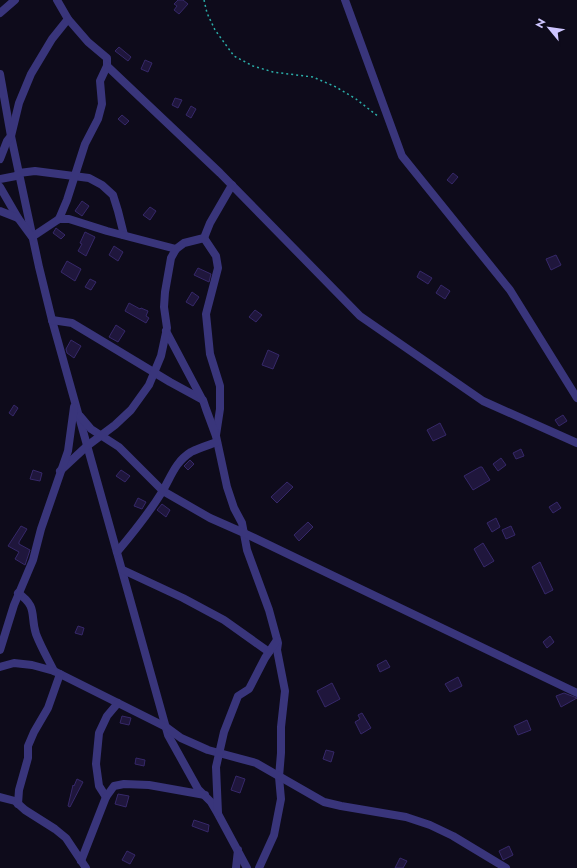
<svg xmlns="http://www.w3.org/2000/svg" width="577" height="868" font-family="Jost,sans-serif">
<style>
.building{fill:#1f163c;stroke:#362869}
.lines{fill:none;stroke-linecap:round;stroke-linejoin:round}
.path{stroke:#2bada8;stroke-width:1.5;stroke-dasharray:2 3;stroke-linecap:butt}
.street{stroke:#39357b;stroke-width:8}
</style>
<rect width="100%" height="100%" fill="#0e0b1b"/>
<!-- building -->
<g class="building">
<path d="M178 0H183L188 4 179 14 174 10 177 6 174 4Z"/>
<path d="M119 47 131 57 128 61 115 51Z"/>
<path d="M145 60 152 63 148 72 141 69Z"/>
<path d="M175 98 182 100 178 108 172 105Z"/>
<path d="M191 106 196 109 191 118 186 115Z"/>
<path d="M122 115 129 121 125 125 118 119Z"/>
<path d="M453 173 458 177 452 184 447 180Z"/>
<path d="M82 201 89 206 82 216 75 211Z"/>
<path d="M150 207 156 211 150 220 143 215Z"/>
<path d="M56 228 65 235 61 239 53 233Z"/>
<path d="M85 232 95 237 86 256 78 251 82 244 80 243Z"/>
<path d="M114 246 123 252 118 261 109 255Z"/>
<path d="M556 255 561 265 551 270 546 259Z"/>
<path d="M67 261 81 269 75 281 61 272Z"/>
<path d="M198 268 211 274 209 282 194 275Z"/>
<path d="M420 271 432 278 428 284 417 277Z"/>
<path d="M90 279 96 282 91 290 85 287Z"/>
<path d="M441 285 450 291 445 299 436 293Z"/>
<path d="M192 292 199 297 193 306 186 302Z"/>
<path d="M129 303 140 309 141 308 148 311 146 316 149 318 146 323 125 311Z"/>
<path d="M255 310 262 315 256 322 249 317Z"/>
<path d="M116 325 125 331 118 342 109 337Z"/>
<path d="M71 340 81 346 74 358 67 353 66 349Z"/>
<path d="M268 350 279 355 273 369 262 365Z"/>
<path d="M14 405 18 408 13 416 9 413Z"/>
<path d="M563 415 567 421 559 426 555 420Z"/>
<path d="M440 423 446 435 433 441 427 430Z"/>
<path d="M521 449 524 456 516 459 513 453Z"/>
<path d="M501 458 506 465 498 471 493 464Z"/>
<path d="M190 460 194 464 188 470 184 466Z"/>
<path d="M480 467H482L490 480 473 490 464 476Z"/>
<path d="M33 470 42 473 40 481 30 479Z"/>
<path d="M121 470 130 476 125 482 116 476Z"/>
<path d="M287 482 293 487 277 503 271 497Z"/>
<path d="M138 498 146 502 142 509 134 506Z"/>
<path d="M557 502 561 508 553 513 549 507Z"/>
<path d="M162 504 170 510 166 517 157 510Z"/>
<path d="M496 518 500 527 492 532 487 523Z"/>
<path d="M308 522 313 527 299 541 294 535Z"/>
<path d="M21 526 27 529 19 542V544L30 550 25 565 15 559 19 552 8 546Z"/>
<path d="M511 526 515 535 506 539 502 530Z"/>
<path d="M483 543 494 561 484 567 474 549Z"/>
<path d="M540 562 553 590 545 594 532 567Z"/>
<path d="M78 626 84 628 82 635 75 633Z"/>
<path d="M550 636 554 642 547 648 543 642Z"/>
<path d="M386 660 390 667 380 672 377 665Z"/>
<path d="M458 677 462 686 450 692 445 684Z"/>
<path d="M332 683 340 699 325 707 317 691Z"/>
<path d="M564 693 577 698 561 707 556 696Z"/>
<path d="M362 713 371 728 361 734 355 722 360 719 358 715Z"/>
<path d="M122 716 131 718 129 725 120 723Z"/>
<path d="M527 720 531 730 518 735 514 726Z"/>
<path d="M326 750 334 752 331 762 323 759Z"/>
<path d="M136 758 145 760 144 766 135 764Z"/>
<path d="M236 776 245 779 240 793 231 790Z"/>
<path d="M77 779 83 782 70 807 68 806 73 785 74 786Z"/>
<path d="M118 794 129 796 126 807 115 804Z"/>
<path d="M194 820 209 825 208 832 192 826Z"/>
<path d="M509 846 513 855 503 860 499 851Z"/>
<path d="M127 851 135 855 130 864 122 860Z"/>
<path d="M400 858 407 861 403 868H395Z"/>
</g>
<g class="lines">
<!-- path -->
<path class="path" d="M204 0 207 13 215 30 234 56 253 66 273 72 313 77 336 87 356 99 379 117"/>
<!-- street -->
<g class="street">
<path d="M57 0 68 19 88 42 107 58V66L220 173 360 316 483 401 577 443"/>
<path d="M345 0 402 156 510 290 577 398"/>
<path d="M0 13 15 0"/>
<path d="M0 74 11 136 39 267 52 320 168 735 198 789 211 802 218 814 247 868"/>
<path d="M0 159 7 141 11 136 19 103 31 74 52 39 68 19"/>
<path d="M0 179 16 176 19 173 35 171 89 178 102 185 113 195 118 211 124 235"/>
<path d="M0 187 18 218"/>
<path d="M0 211 18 218 32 237 59 219H69L107 231 176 249"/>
<path d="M59 219 67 200 85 144 98 119 102 104 100 81 107 66"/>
<path d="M204 238 216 256 218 268 206 314 210 354 220 386V409L216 435"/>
<path d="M52 320 72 323 92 335 170 382 203 400 206 409 216 436 227 487 234 508 242 523 247 550 269 610 278 643 277 650 285 691 281 727V753L279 777 281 799 274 835 259 868"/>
<path d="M166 331 202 399"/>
<path d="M80 416 91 429 119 447 163 491 210 518 244 533 577 693"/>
<path d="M60 471 87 446 115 425 131 410 149 385 161 356 167 328 164 307 165 292 171 258 176 249 184 243 204 238 210 223 232 185"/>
<path d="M117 552C133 533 149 513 162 492 171 477 175 462 191 452 199 448 209 445 217 442"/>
<path d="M123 570 183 598 224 620 269 652"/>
<path d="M18 593C38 607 30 615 36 634 41 647 48 659 54 671"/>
<path d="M0 650 14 605 33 560 41 529 68 451 74 407"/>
<path d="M0 667 14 663 32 665 54 671 166 727 181 738 208 750 256 763 324 802 341 806 406 817 430 825 453 836 506 868"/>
<path d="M0 797 15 801 25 810 55 829 66 838 86 868"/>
<path d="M106 797 99 786 96 764 99 733 107 716 118 703"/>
<path d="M18 804 19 790 28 758V746L34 732 48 708 60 674"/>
<path d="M218 813 216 767 224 732 238 696 249 689 265 658 277 640"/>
<path d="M81 861 106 797 114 786 124 784 149 785 205 795"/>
<path d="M236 868 238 850"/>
</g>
</g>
<!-- north arrow -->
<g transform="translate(549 28) rotate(299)" stroke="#0e0b1b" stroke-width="3" paint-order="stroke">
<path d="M0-3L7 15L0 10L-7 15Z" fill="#cdc5ff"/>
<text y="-6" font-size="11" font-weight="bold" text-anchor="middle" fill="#cdc5ff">N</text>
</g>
</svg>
